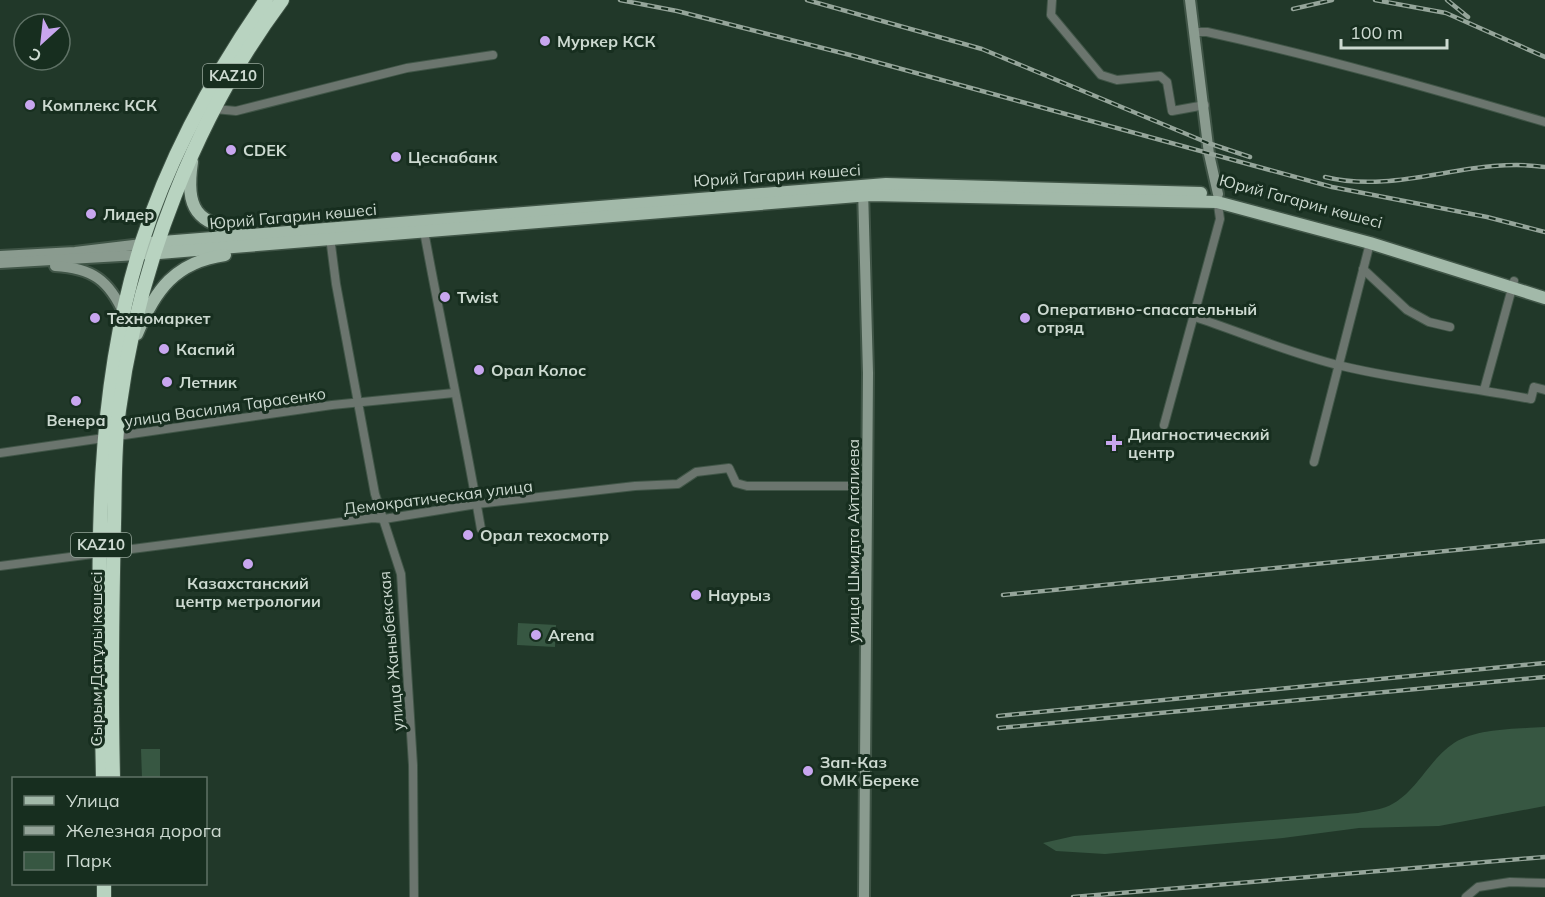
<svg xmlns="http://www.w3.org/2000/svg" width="1545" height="897" font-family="Mulish,sans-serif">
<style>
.green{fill:#375742}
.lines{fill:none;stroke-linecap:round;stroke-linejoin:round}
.street-casing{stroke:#405547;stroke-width:10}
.secondary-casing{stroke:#405547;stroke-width:14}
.primary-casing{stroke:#405547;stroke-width:15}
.highway-casing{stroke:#405547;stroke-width:16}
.street{stroke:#6b756e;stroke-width:8}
.secondary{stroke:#8a9b8f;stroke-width:10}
.primary{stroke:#a2b9a9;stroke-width:12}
.highway{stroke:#b8d3c0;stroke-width:14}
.rail-casing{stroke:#95a59a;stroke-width:4.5}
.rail{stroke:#172e1f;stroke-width:2;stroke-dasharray:7;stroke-linecap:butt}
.poi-dot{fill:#c8a6ef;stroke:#172e1f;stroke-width:2}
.labels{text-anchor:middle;stroke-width:6;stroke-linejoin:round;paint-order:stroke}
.shield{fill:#172e1f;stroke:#96a69b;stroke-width:1.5}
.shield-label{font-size:15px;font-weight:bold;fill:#ccd9d0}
.poi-label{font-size:16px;font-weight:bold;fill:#ccd9d0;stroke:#172e1f;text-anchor:start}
.street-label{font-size:16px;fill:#ccd9d0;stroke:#172e1f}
</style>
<rect width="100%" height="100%" fill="#213829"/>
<!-- green -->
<g class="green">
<path d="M518 623 556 625 555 647 517 645Z"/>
<path d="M1545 727V806L1439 826 1359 828 1283 838 1105 854 1056 851 1043 843 1074 836 1358 813C1367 811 1378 810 1386 807 1415 796 1428 760 1454 743 1478 728 1517 729 1545 727Z"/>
<path d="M141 749H160V778H142Z"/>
</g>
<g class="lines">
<defs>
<g id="street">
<path d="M1052 0 1051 15 1101 75 1117 80 1160 76 1167 82 1172 111 1205 105"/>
<path d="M1196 32H1207C1321 57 1433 89 1545 122"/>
<path d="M215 109 236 111 407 68 493 55"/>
<path d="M424 231C442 330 464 429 481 529"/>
<path d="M330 237 336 284 375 494 401 574 413 765 414 897"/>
<path d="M1363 269 1407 310 1429 322 1450 327"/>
<path d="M1195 317C1243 333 1292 354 1342 366 1404 381 1468 387 1531 399L1534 387 1545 390"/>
<path d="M1484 390 1514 281"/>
<path d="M1164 425 1220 219 1217 198"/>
<path d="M0 453 332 405 454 393"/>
<path d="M1314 462 1370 243"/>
<path d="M0 566 373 518 384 519 477 504 635 486 678 484 696 472 729 468 736 483 747 486H868"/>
<path d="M1466 897 1478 887 1510 882 1545 883"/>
</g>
<g id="secondary">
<path d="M1190 0 1209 154 1218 194"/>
<path d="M863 189 868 373 864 897"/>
<path d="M0 256 75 252 142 244"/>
<path d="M0 263 138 255"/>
<path d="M55 266C92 268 109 280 124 314"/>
</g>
<g id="primary">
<path d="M192 162C185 209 196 223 242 232"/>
<path d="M150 243 886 184 1201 193"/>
<path d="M147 254 870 195 1217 202 1370 243 1545 298"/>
<path d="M137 334C155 290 175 262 225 255"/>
</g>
<g id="highway">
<path d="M103 778C100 601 87 414 142 242 170 155 214 75 266 0"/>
<path d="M113 778C111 694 112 609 114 524 115 486 114 447 119 410 138 266 195 117 282 0"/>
<path d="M104 897V884"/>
</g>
</defs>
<!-- street casing -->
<use href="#street" class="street-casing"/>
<!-- secondary casing -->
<use href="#secondary" class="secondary-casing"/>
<!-- primary casing -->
<use href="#primary" class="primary-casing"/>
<!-- highway casing -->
<use href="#highway" class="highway-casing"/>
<!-- street -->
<use href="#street" class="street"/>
<!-- secondary -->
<use href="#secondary" class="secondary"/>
<!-- primary -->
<use href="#primary" class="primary"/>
<!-- highway -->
<use href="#highway" class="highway"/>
<defs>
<g id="rail">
<path d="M620 0 677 11 854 56 1332 187 1487 217 1545 232"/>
<path d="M807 0 982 49 1208 143 1250 157"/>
<path d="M1375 0 1446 13 1545 57"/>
<path d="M1447 0 1468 17"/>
<path d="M1293 9 1332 0"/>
<path d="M1325 177C1399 195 1471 156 1545 167"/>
<path d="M1003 595 1545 541"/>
<path d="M998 716 1545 663"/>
<path d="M999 728 1545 677"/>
<path d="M1073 897 1545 857"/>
</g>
</defs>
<!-- rail casing -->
<use href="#rail" class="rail-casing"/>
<!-- rail -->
<use href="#rail" class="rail"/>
</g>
<!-- markers -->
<g class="poi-dot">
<circle cx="545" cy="41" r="6"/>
<circle cx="30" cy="105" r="6"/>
<circle cx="231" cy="150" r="6"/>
<circle cx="396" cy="157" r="6"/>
<circle cx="91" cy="214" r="6"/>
<circle cx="445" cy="297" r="6"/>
<circle cx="95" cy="318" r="6"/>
<circle cx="1025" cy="318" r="6"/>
<circle cx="164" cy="349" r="6"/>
<circle cx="479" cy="370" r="6"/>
<circle cx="167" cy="382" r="6"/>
<circle cx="76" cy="401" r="6"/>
<path d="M1111 434h6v6h6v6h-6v6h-6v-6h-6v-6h6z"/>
<circle cx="468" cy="535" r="6"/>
<circle cx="248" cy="564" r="6"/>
<circle cx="696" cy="595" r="6"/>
<circle cx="536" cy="635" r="6"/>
<circle cx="808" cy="771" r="6"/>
</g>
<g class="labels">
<!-- shield labels -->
<g class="shield">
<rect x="203" y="64" width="60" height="24" rx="4.5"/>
<rect x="71" y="533" width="60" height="24" rx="4.5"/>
</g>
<g class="shield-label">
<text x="233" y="81">KAZ10</text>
<text x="101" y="550">KAZ10</text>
</g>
<!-- poi labels -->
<g class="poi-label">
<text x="557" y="47">Муркер КСК</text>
<text x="42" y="111">Комплекс КСК</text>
<text x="243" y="156">CDEK</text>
<text x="408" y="163">Цеснабанк</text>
<text x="103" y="220">Лидер</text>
<text x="457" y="303">Twist</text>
<text x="1037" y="315">Оперативно-спасательный<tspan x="1037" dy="18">отряд</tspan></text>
<text x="107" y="324">Техномаркет</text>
<text x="176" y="355">Каспий</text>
<text x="491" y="376">Орал Колос</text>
<text x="179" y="388">Летник</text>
<text x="76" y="426" text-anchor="middle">Венера</text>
<text x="1128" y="440">Диагностический<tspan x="1128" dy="18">центр</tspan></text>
<text x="480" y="541">Орал техосмотр</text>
<text x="248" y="589" text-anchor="middle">Казахстанский<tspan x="248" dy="18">центр метрологии</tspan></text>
<text x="708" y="601">Наурыз</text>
<text x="548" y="641">Arena</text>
<text x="820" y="768">Зап-Каз<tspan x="820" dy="18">ОМК Береке</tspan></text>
</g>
<!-- street labels -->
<g class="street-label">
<text transform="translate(777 175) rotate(-4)" y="6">Юрий Гагарин көшесі</text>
<text transform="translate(1301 201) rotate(15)" y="6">Юрий Гагарин көшесі</text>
<text transform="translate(293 216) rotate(-5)" y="6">Юрий Гагарин көшесі</text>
<text transform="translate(225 407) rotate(-8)" y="6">улица Василия Тарасенко</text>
<text transform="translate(438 497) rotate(-7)" y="6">Демократическая улица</text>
<text transform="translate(853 541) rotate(-90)" y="6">улица Шмидта Айталиева</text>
<text transform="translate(391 651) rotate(-95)" y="6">улица Жаныбекская</text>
<text transform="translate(96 659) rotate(-90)" y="6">Сырым Датұлы көшесі</text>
</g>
</g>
<!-- legend -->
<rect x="12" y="777" width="195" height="108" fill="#172e1f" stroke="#5f7266" stroke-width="1.5"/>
<rect x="24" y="796" width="30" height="9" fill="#a2b9a9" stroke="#5f7266" stroke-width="1.5"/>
<text x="66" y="807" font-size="18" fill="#ccd9d0">Улица</text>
<rect x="24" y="826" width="30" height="9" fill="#95a59a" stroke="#5f7266" stroke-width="1.5"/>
<text x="66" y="837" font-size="18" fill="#ccd9d0">Железная дорога</text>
<rect x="24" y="852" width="30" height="18" fill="#375742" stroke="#5f7266" stroke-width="1.5"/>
<text x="66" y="867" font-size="18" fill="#ccd9d0">Парк</text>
<!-- north arrow -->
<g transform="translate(42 42) rotate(207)"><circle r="28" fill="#172e1f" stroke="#5f7266" stroke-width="1.5"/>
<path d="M0-4.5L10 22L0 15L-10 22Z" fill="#c8a6ef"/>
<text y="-9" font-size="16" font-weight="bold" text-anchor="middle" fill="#ccd9d0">С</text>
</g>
<!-- scale -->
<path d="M1341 39v9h106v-9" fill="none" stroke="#ccd9d0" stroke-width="3"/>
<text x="1350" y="39" font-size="18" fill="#ccd9d0" stroke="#172e1f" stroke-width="4.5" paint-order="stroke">100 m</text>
</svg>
